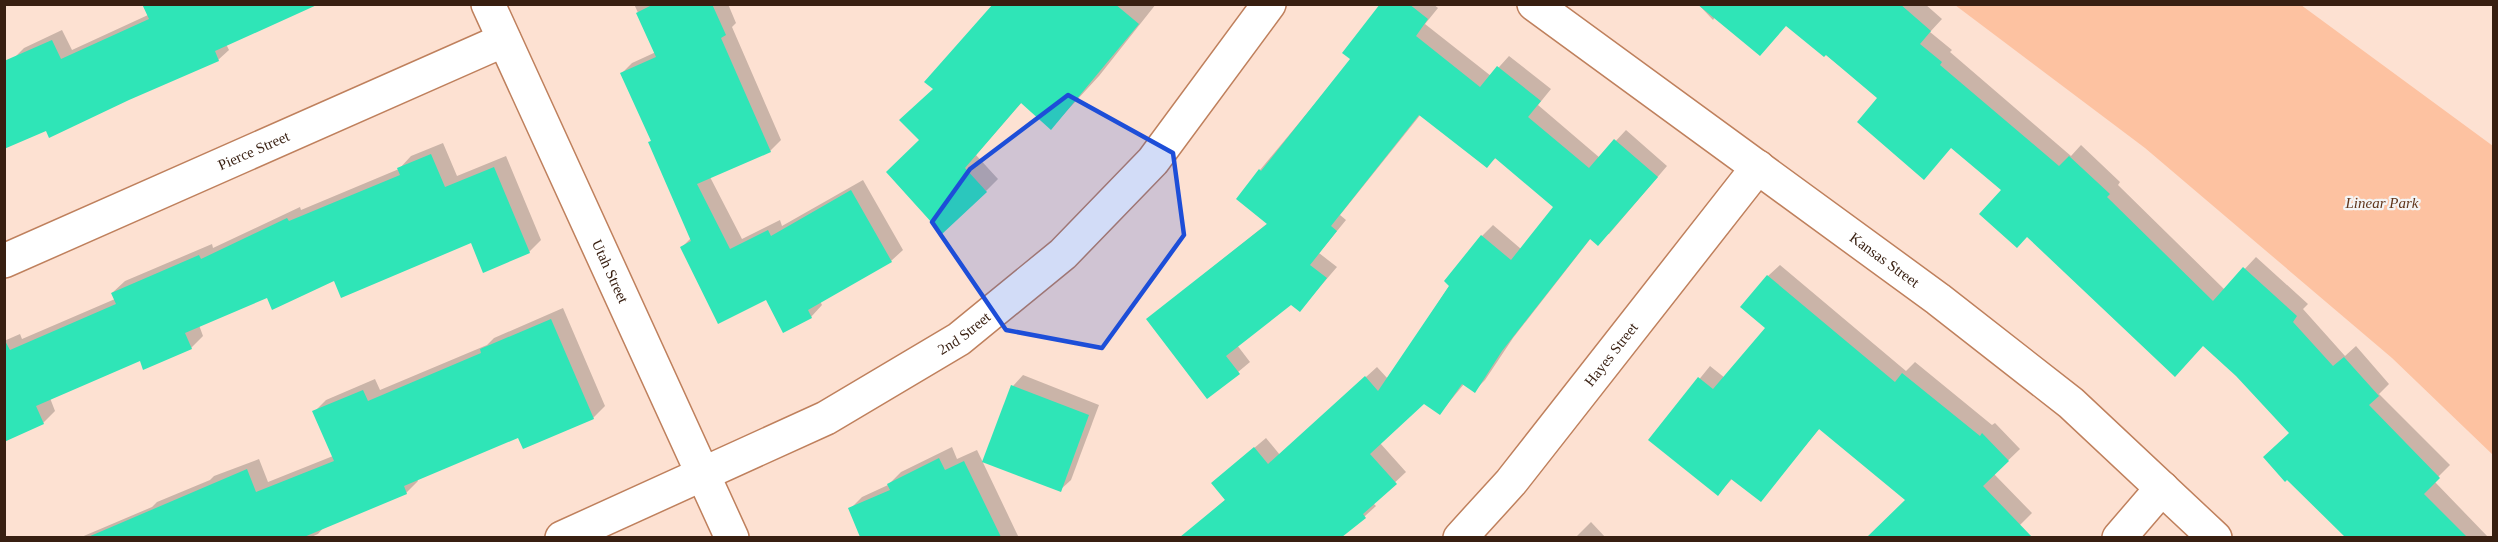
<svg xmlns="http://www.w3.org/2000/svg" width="2498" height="542" font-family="'Times New Roman',serif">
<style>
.green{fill:#fdc2a1}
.shadow{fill:#0003}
.building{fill:#2fe5b7}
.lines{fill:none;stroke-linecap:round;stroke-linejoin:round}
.street-casing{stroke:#bf805d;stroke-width:36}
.street{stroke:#fff;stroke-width:33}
.marked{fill:#1d4ed8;fill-opacity:0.2;stroke:#1d4ed8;stroke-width:4.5;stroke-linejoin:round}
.labels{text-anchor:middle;stroke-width:4.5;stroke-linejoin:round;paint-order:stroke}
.street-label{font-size:15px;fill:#381f11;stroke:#f4f4f4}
.park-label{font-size:15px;font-style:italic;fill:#60351a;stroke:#f4f4f4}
</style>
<rect width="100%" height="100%" fill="#fde1d2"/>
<!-- green -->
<path class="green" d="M1955 5H2301L2493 146V455L2392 358 2145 148Z"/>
<!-- shadow -->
<g class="shadow">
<path d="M634 4H728L736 23 732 27 781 140 770 151 710 177 742 239 780 220 782 226 863 180 903 250 891 261 820 301 822 305 811 317 767 298 682 247 691 238 650 142 652 140 621 74 632 63 656 52Z"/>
<path d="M1005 4H1156L1099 76 1051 128 1022 102 976 155 998 179 986 191 921 140 934 89Z"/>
<path d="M1381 4H1433L1438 8 1425 24 1491 76 1509 56 1551 89 1538 105 1600 158 1626 130 1667 166 1609 234 1591 238 1513 338 1485 380 1474 391 1464 384 1440 413 1424 402 1380 443 1406 472 1373 503 1376 506 1365 516 1339 538H1330L1320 526 1307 538H1181L1226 499 1213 483 1266 438 1280 455 1377 367 1388 379 1482 236 1493 225 1521 249 1555 207 1497 157 1487 166 1421 114 1340 215 1346 220 1319 253 1337 267 1300 310 1291 303 1237 345 1250 362 1208 397 1148 319 1268 223 1260 170 1352 59Z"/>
<path d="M1698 4H1925L1942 19 1930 32 1952 50 1950 52 2071 156 2081 145 2120 182 2118 185 2225 290 2256 257 2308 304 2303 309 2345 356 2356 346 2389 384 2379 394 2450 465 2434 481 2489 538H2347L2287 478 2290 433 2237 375 2203 344 2003 190 1952 146 1924 178 1879 97 1787 24 1760 54 1715 17 1713 20Z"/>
<path d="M148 15 226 44 229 50 218 60 18 67 14 58 24 48 62 30 72 50Z"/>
<path d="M443 143 457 176 506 156 541 240 529 252 472 241 268 296 199 325 203 336 191 348 141 359 50 398 55 411 43 423 4 341 20 334 22 339 115 299 112 293 125 281 212 244 213 248 300 207 301 210 399 169 411 156Z"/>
<path d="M1780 265 1906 371 1915 362 1992 425 1995 423 2020 449 1994 474 2032 513 2007 538H1869L1907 500 1820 428 1760 500 1733 478 1718 494 1650 440 1710 366 1725 378 1767 328 1768 276Z"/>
<path d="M563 308 605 406 593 418 519 436 417 479 418 481 406 493 324 527 318 534 309 538H79L152 507 157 502 210 480 214 476 259 459 268 482 333 456 314 412 326 400 375 379 380 390 487 345 494 338Z"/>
<path d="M1023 375 1099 405 1071 480 1060 490 1013 386Z"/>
<path d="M952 447 957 459 977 450 1019 538H862L850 509 862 497 888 485 901 472Z"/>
<path d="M1591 522 1606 538H1575Z"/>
</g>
<!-- building -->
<g class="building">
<path d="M142 4H319L215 51 219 61 129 100 49 138 46 131 4 149V61L52 40 61 59 149 19Z"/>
<path d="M654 4H712L726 35 721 38 771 152 697 184 730 249 768 230 771 236 851 190 892 262 808 310 812 318 783 333 766 300 718 324 680 247 691 241 648 142 651 141 620 73 656 57 636 13Z"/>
<path d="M993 4H1115L1139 24 1051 130 1021 103 965 168 987 192 942 234 886 172 919 140 899 120 933 89 924 82Z"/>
<path d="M1380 4H1409L1428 19 1416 36 1480 87 1497 66 1541 101 1528 117 1589 168 1614 139 1658 177 1598 246 1590 239 1502 351 1475 393 1462 384 1440 415 1424 404 1370 454 1397 484 1363 514 1366 518 1342 537H1180L1225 500 1211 483 1254 447 1268 464 1365 376 1378 391 1449 286 1444 281 1481 235 1511 260 1553 207 1495 158 1487 168 1419 115 1331 226 1337 231 1310 265 1327 278 1300 312 1291 305 1226 356 1240 374 1207 399 1146 319 1267 224 1236 199 1259 169 1261 171 1350 59 1342 53Z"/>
<path d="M1697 4H1900L1931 31 1920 44 1942 62 1940 65 2059 166 2069 156 2110 194 2107 197 2213 301 2243 267 2297 316 2293 322 2333 366 2344 357 2379 396 2369 405 2440 478 2424 494 2467 537H2345L2287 480 2285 482 2263 457 2289 433 2236 376 2203 346 2175 377 2027 237 2017 248 1979 214 2001 190 1951 148 1924 180 1857 122 1877 98 1826 55 1824 57 1786 26 1760 56Z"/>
<path d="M431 154 445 187 494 167 530 253 483 273 471 243 341 298 334 281 272 310 267 298 185 333 192 349 143 370 140 361 36 406 44 424 4 442V339L10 350 116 304 111 293 199 255 201 259 287 218 289 221 400 175 397 168Z"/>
<path d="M1767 275 1895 382 1902 373 1980 436 1982 433 2009 461 1983 486 2032 537H1867L1905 500 1819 429 1761 502 1731 479 1718 496 1648 440 1698 377 1713 389 1765 328 1740 307Z"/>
<path d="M551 319 594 419 523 449 518 438 404 486 407 494 304 537H88L247 469 256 492 334 461 312 411 363 390 368 401 481 353 480 349Z"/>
<path d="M1011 385 1089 415 1061 492 982 462Z"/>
<path d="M939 458 945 470 964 461 1001 537H860L848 508 890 490 887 484Z"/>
</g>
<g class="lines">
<defs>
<g id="street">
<path id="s1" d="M488 4 732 538"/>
<path id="s2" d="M1534 4 1938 299 2071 403 2215 538"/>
<path id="s3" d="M4 261 504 40"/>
<path id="s4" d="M562 538 826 418 959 339 1063 254 1153 161 1269 4"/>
<path id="s5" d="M1460 538 1511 482 1758 167"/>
<path d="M2119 538 2162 488"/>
</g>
</defs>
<!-- street casing -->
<use href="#street" class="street-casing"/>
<!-- street -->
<use href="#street" class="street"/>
</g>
<!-- marked area -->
<path class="marked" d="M1068 95 1173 153 1184 235 1102 348 1006 330 932 222 970 169Z"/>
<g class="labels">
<!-- street labels -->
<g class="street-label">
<text dy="5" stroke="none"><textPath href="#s3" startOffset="273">Pierce Street</textPath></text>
<text dy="5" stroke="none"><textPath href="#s2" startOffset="434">Kansas Street</textPath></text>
<text dy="5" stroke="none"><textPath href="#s1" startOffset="294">Utah Street</textPath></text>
<text dy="5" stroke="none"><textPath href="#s4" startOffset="452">2nd Street</textPath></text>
<text dy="5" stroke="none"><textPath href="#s5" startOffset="238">Hayes Street</textPath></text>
</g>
<!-- park labels -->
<g class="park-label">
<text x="2382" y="208">Linear Park</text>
</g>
</g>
<!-- border -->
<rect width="2498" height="542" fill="none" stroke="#381f11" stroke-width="12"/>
</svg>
